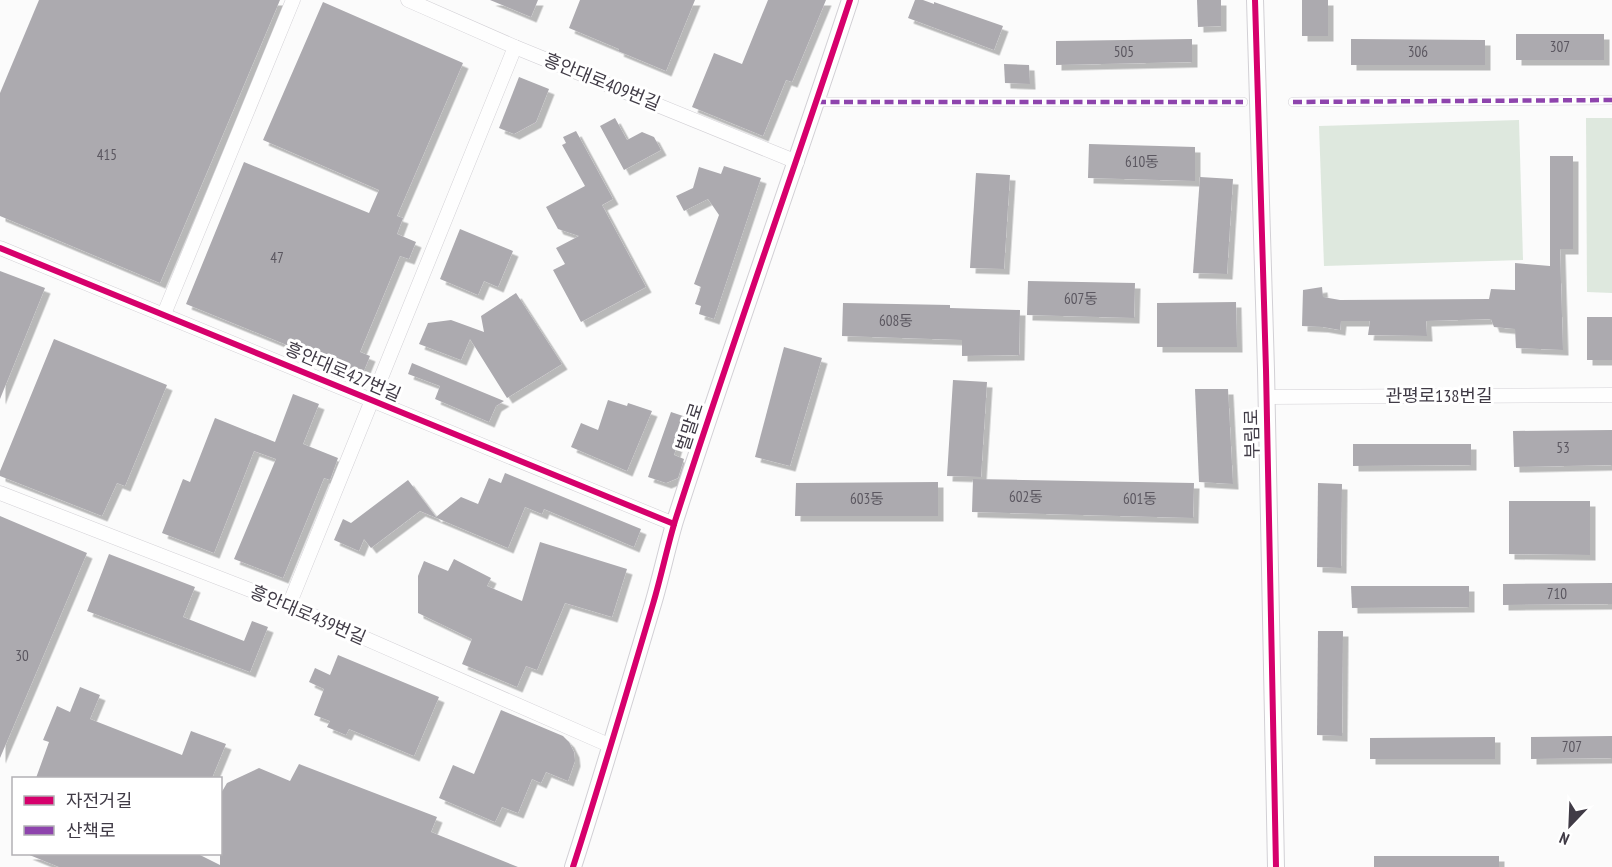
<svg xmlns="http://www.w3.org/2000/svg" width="1612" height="867" font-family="'PT Sans Narrow','Noto Sans KR',sans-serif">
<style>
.green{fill:#dee8de}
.building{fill:#acaaaf;filter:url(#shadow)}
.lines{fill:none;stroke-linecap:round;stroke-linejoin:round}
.pedestrian-casing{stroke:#d2d0d5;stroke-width:10}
.minor-casing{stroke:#d2d0d5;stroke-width:15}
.tertiary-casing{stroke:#d2d0d5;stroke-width:18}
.pedestrian{stroke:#fefefe;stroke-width:9}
.minor{stroke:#fefefe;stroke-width:14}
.tertiary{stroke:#fefefe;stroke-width:16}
.quiet{stroke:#8e44ad;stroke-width:4.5;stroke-dasharray:9 4.5;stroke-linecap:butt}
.cycleway-casing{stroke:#fff;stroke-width:10}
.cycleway{stroke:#d6006c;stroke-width:6}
.labels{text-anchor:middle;stroke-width:6;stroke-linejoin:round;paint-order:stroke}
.number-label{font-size:15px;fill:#5b5760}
.street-label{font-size:18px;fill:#403b46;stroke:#fff}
</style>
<defs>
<filter id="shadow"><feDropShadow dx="5.5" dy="5.5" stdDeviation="0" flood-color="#0004"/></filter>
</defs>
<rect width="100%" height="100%" fill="#fbfbfb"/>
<!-- green -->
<g class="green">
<path d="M1586 118H1612V293L1587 292Z"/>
<path d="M1519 120 1523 260 1324 266 1319 126Z"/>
</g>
<!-- building -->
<g class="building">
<path d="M39 0H280L160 283 0 216V93Z"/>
<path d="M490 0H538L531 17Z"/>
<path d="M580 0H695L666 71 618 51 619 49 569 28Z"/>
<path d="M768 0H826L792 82 786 80 763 136 692 107 714 53 742 64Z"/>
<path d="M915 0H923L934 4V2L1003 26 994 50 908 18Z"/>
<path d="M1197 0H1221V26L1198 27Z"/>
<rect x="1302" y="0" width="26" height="36"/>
<path d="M323 2 463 63 397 216 403 218 397 234 416 242 409 259 400 256 360 352 370 356 363 373 310 352 309 354 186 304 244 162 369 213 379 190 263 140Z"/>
<rect x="1516" y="34" width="88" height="26"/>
<path d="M1192 39V62L1056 65V41Z"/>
<path d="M1351 39 1485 40V65H1351Z"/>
<path d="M1004 64 1029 65 1030 84 1005 83Z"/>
<path d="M519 77 549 89 536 122 514 134 499 128Z"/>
<path d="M615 118 627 140 642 132 654 137 661 150 624 170 600 126Z"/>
<path d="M576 131 613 199 602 205 646 287 581 322 553 270 565 264 556 248 579 236 558 229 546 207 585 186 562 145 566 143 563 137Z"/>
<path d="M1089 144 1195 147V181L1088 178Z"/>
<path d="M1550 156H1573V249H1560L1563 350 1516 348 1515 329 1494 327 1491 319 1426 321 1427 336 1368 335 1370 321H1341L1340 330 1323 327 1302 326 1303 290 1322 287 1323 297 1340 300 1489 299 1491 289 1515 290V263L1550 266Z"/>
<path d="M724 166 761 178 714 319 699 314 701 306 695 304 701 287 694 284 719 215 708 199 684 211 676 196 693 188 699 167 721 174Z"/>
<path d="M976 173 1010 175 1004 269 970 268Z"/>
<path d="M1200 177 1233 179 1227 274 1193 273Z"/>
<path d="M460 229 513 251 498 287 484 281 478 295 440 279Z"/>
<path d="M0 271 45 288 0 399Z"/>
<path d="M1028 281 1135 283 1134 318 1027 315Z"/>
<path d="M516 293 562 364 507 398 470 339 461 360 419 344 428 323 451 320 484 332 481 316Z"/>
<path d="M1236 302 1237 347H1157V303Z"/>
<path d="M843 303 950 305V308L1020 310 1019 355 962 356V340L842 336Z"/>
<rect x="1587" y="317" width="25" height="43"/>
<path d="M54 339 167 385 125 486 117 483 102 516 0 476V471Z"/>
<path d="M784 347 822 358 790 466 755 457Z"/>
<path d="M412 363 504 401 496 406 489 422 435 399 440 386 408 374Z"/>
<path d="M953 380 987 382 981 477 947 476Z"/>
<path d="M1195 389H1228L1233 484 1199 482Z"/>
<path d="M293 394 319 404 303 444 338 458 330 480 324 478 283 578 234 559 276 459 254 451 214 553 162 533 183 479 190 482 215 418 275 442Z"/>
<path d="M608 400 627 406 628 403 652 411 627 471 571 447 581 423 598 430Z"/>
<path d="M671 412 686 417 674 455 684 459 678 478 666 483 648 477Z"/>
<path d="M1612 430V465L1514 467 1513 431Z"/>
<path d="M1353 444H1471V465L1353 466Z"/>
<path d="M505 473 641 529 634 547 544 509 542 514 525 507 508 548 420 511 371 548 364 539 359 551 334 540 343 519 351 523 408 480 436 517 461 497 478 504 489 478 501 483Z"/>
<path d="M973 479 1194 483 1193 518 972 512Z"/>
<path d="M938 482V516H795L796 483Z"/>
<path d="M1318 483 1342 484 1341 568 1317 567Z"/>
<path d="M1509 501H1590V555L1509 554Z"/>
<path d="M0 516 87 553 0 758Z"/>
<path d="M540 542 627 569 612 617 565 603 537 670 526 666 517 687 462 664 472 639 418 613V576L424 561 448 571 454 559 491 578 487 586 522 601Z"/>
<path d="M109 554 195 587 183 617 244 641 252 621 268 627 250 672 87 611Z"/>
<path d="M1612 583V604L1503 605V584Z"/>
<path d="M1351 586H1469V607L1352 608Z"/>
<path d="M1318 631H1343L1342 736 1317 735Z"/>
<path d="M338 655 439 697 414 756 349 729 346 735 327 727 330 721 314 715 324 689 309 682 315 668 330 675Z"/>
<path d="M80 687 100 695 90 719 182 755 191 731 226 744 212 778H36L49 742 43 740 57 706 70 712Z"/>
<path d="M501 710 563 736 569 742 574 752 575 761 568 781 546 772 541 783 532 779 518 813 502 807 495 822 439 798 453 765 474 774Z"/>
<path d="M1612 736V758L1531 759V737Z"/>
<path d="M1495 737V759H1370V738Z"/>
<path d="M299 764 437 817 431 832 518 867H59L27 854H198L220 865V795L227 783 259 768 290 781Z"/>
<rect x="1374" y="856" width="125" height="11"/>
</g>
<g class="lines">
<defs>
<g id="pedestrian">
<path d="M817 102H1243"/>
<path d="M1293 102 1612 100"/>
</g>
<g id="minor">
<path d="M408 0 515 47 797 162"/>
<path d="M0 248 674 524"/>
<path d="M164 314 293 0"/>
<path d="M1266 397 1612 395"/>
<path d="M0 493 289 605 611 746"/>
<path d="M289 605 515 47"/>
</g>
<g id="tertiary">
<path d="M1255 0 1266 370 1276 867"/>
<path d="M573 867C601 780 627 692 653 604 661 577 667 548 675 521 731 346 793 174 850 0"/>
</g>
</defs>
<!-- pedestrian casing -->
<use href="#pedestrian" class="pedestrian-casing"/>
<!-- minor casing -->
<use href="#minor" class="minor-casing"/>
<!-- tertiary casing -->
<use href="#tertiary" class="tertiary-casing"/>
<!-- pedestrian -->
<use href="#pedestrian" class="pedestrian"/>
<!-- minor -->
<use href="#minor" class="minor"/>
<!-- tertiary -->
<use href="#tertiary" class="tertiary"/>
<!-- quiet -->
<g class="quiet">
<path d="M817 102H1243"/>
<path d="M1293 102 1612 100"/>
</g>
<defs>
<g id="cycleway">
<path d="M1255 0 1266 370 1276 867"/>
<path d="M0 248 674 524"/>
<path d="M573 867C601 780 627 692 653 604 661 577 667 548 675 521 731 346 793 174 850 0"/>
</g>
</defs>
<!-- cycleway casing -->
<use href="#cycleway" class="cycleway-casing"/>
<!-- cycleway -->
<use href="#cycleway" class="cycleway"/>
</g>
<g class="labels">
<!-- number labels -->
<g class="number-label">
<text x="1560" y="52">307</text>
<text x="1124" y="57">505</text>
<text x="1418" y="57">306</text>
<text x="107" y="160">415</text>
<text x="1142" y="167">610동</text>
<text x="277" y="263">47</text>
<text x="1081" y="304">607동</text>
<text x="896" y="326">608동</text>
<text x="1563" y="453">53</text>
<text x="1026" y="502">602동</text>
<text x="867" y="504">603동</text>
<text x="1140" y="504">601동</text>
<text x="1557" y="599">710</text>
<text x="22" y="661">30</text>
<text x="1572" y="752">707</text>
</g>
<!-- street labels -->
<g class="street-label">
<text transform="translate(602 82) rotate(22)" y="6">흥안대로409번길</text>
<text transform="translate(343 372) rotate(23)" y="6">흥안대로427번길</text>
<text x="1439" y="402">관평로138번길</text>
<text transform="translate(690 427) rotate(-72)" y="6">벌말로</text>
<text transform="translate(1252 434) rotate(-91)" y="6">부림로</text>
<text transform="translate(308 615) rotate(23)" y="6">흥안대로439번길</text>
</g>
</g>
<!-- legend -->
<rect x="12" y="777" width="210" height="78" fill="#ffffff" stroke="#b3b1b5" stroke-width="1.5"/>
<rect x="24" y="796" width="30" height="9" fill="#d6006c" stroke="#b3b1b5" stroke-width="1.5"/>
<text x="66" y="807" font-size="18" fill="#403b46">자전거길</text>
<rect x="24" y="826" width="30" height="9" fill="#8e44ad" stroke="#b3b1b5" stroke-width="1.5"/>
<text x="66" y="837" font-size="18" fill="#403b46">산책로</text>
<!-- north arrow -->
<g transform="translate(1570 825) rotate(203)" stroke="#ffffff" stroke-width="4.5" paint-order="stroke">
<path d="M0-4.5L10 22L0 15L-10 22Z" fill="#403b46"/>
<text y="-9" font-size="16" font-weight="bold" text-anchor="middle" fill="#403b46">N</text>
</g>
</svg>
